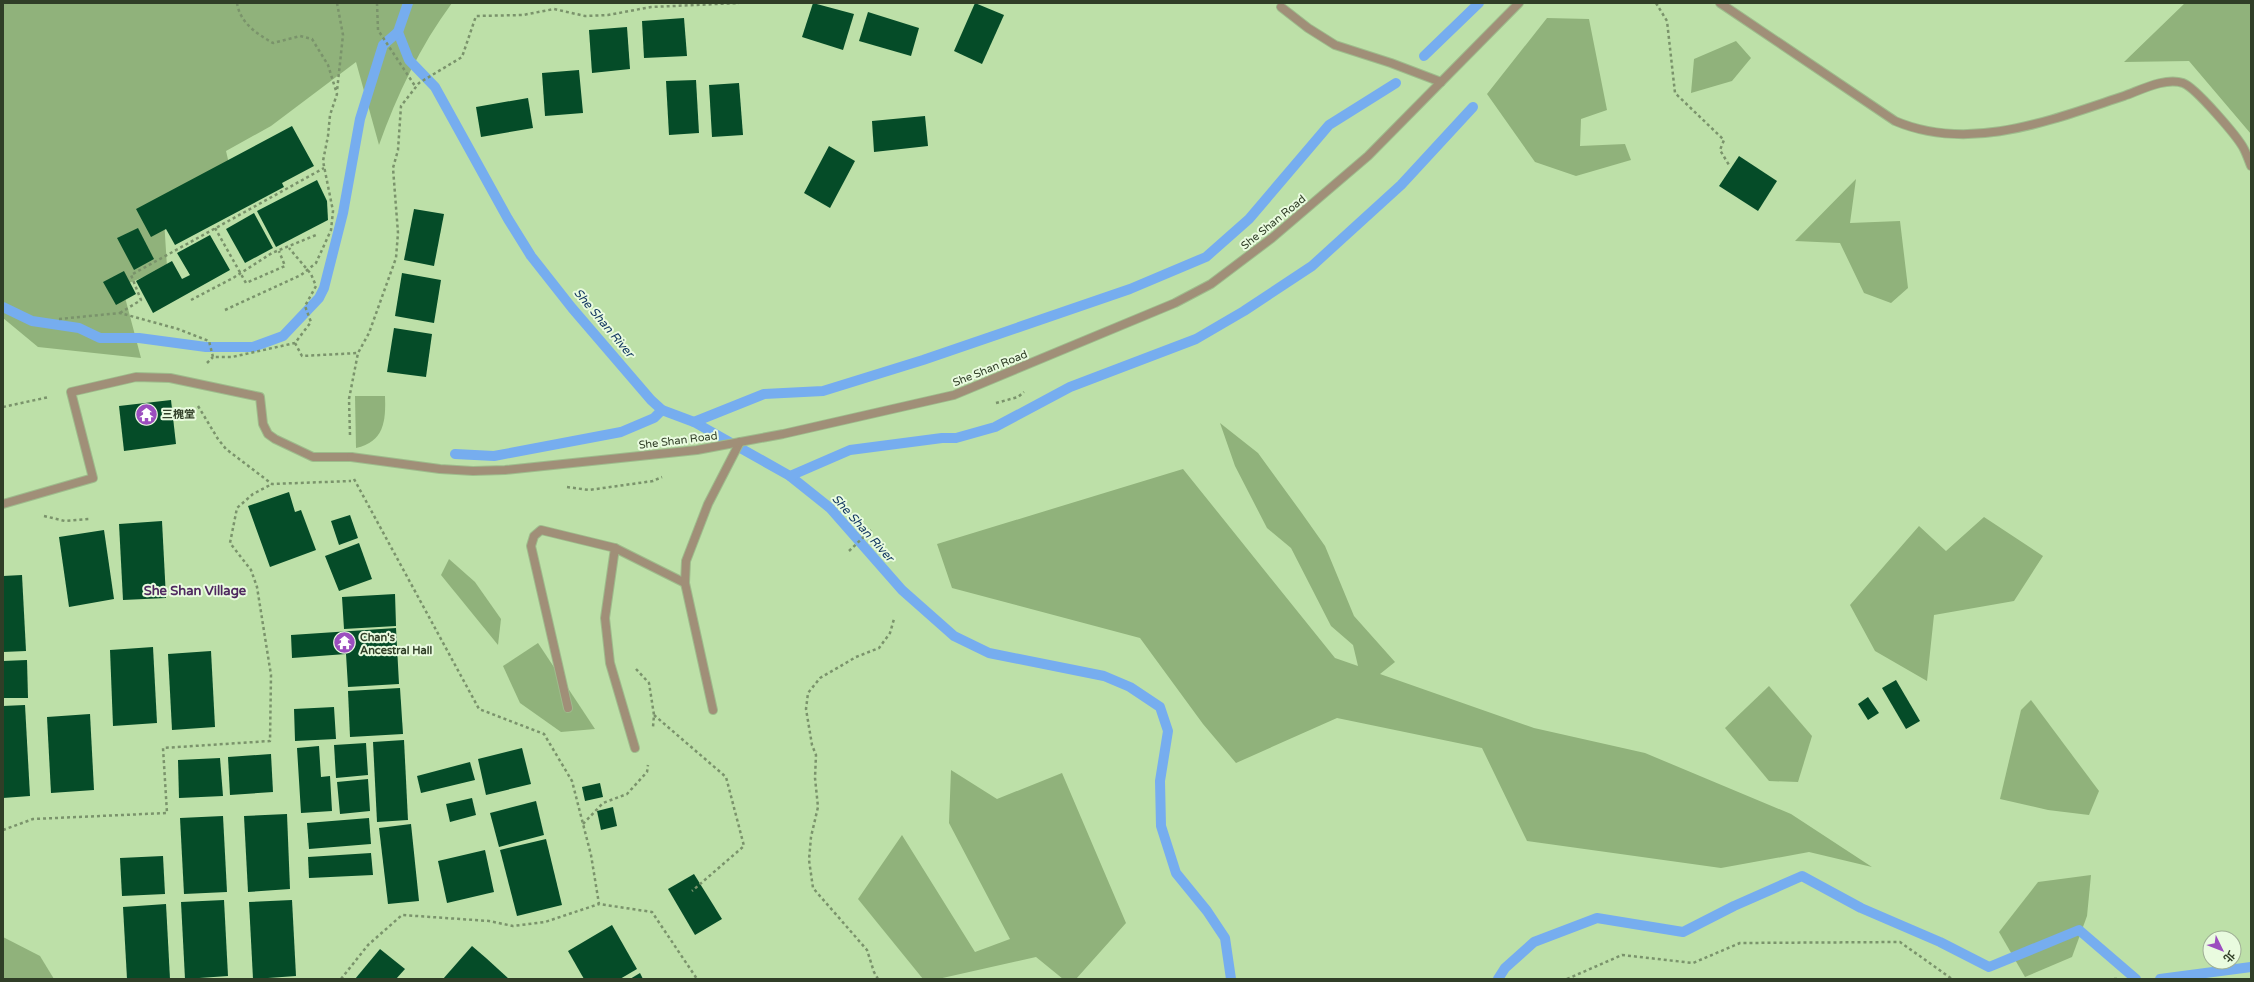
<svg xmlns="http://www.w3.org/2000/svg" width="2254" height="982" font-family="'Varela Round','Noto Sans TC',sans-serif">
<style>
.green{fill:#90b27b}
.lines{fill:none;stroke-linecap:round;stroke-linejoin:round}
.stream{stroke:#76adef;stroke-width:10}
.building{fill:#054c28}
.service-casing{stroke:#9ebc8c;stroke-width:10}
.minor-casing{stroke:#9ebc8c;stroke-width:10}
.path{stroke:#7a936b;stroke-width:2.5;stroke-dasharray:3 3;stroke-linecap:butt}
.service{stroke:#a08f78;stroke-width:8}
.minor{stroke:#a08f78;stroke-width:8}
.labels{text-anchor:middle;stroke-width:4;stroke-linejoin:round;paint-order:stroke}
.street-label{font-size:11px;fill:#303e27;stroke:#e9fbdf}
.poi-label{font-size:11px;font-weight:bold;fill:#303e27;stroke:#e9fbdf;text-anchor:start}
.water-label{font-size:12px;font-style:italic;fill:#133862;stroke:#e9fbdf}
.quarter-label{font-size:13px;font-weight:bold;fill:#4e285f;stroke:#e9fbdf}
</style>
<rect width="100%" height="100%" fill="#bde0a8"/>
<!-- green -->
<g class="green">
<path d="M3 3H452C420 46 397 95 379 145L356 62 271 126 226 151 234 185 163 203 167 267 122 286 141 358 38 347 3 318Z"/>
<path d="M2185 3H2251V134L2189 61 2124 62Z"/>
<path d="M1547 18 1589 19 1607 110 1581 119 1580 146 1625 144 1631 160 1576 176 1535 162 1487 94Z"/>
<path d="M1736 41 1751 58 1732 81 1691 93 1694 59Z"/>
<path d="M1856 179 1850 223 1900 221 1908 288 1891 303 1864 293 1840 243 1795 241Z"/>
<path d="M355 396H385C386 421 384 442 356 448Z"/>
<path d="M1220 423 1258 453 1301 512 1325 546 1354 616 1395 662 1380 674 1534 728 1645 753 1791 814 1872 867 1809 852 1721 868 1527 841 1482 748 1337 718 1236 763 1203 724 1140 638 952 588 937 544 1183 469 1335 658 1358 666 1353 645 1331 626 1291 548 1267 528 1235 466Z"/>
<path d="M1984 517 2043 556 2014 601 1934 615 1927 681 1875 651 1850 605 1919 526 1946 551Z"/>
<path d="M449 559 475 582 501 619 498 645 441 575Z"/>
<path d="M538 643 595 729 561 732 520 703 503 666Z"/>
<path d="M1769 686 1812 736 1798 782 1769 781 1725 728Z"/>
<path d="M2031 700 2099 791 2089 815 2048 810 2000 799 2021 710Z"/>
<path d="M951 770 997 799 1062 773 1126 923 1076 979H1063L1036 957 938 979H923L858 899 902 835 975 952 1010 939 949 823Z"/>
<path d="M2091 875 2087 916 2072 957 2025 977 1999 932 2038 882Z"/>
<path d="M3 937 40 956 54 979H3Z"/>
</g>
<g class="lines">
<!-- stream -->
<g class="stream">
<path d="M408 3 398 32 409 60 435 87 508 219 531 256 572 308 651 400 662 410 694 422 790 476 830 508 902 590 954 636 989 653 1104 676 1130 687 1160 707 1168 731 1160 781 1161 826 1176 873 1207 911 1225 938 1231 979"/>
<path d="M1424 56 1479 3"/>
<path d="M3 307 32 321 79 328 100 338H139L206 347H253L283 336 319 298 324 288 343 213 360 119 383 45 398 32"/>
<path d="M694 422 764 394 823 391 923 360 1130 289 1206 257 1249 219 1329 125 1396 83"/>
<path d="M455 454 494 456 621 432 654 418 662 410"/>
<path d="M790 476 850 450 942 438H956L995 427 1070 387 1196 339 1244 311 1312 266 1401 185 1473 107"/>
<path d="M1498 979 1505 968 1534 942 1597 918 1683 932 1734 906 1802 876 1861 908 1940 942 1989 967 2079 930 2136 979"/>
<path d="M2160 979 2251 967"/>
</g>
</g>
<!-- building -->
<g class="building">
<path d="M813 3 854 14 843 50 802 37Z"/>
<path d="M975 3 1004 15 982 64 954 51Z"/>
<path d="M868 12 919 28 911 56 859 41Z"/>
<path d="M684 18 687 56 644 58 642 21Z"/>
<path d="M627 27 630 69 592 73 589 30Z"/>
<path d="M579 70 583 113 545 116 542 73Z"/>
<path d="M696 80 699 133 669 135 666 81Z"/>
<path d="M739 83 743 135 712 137 709 85Z"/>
<path d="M528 98 533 128 481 137 476 107Z"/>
<path d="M925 116 928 146 874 152 872 121Z"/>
<path d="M292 126 314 166 282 183 284 187 175 245 166 229 151 237 136 209Z"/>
<path d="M829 146 855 161 830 208 804 193Z"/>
<path d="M1739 156 1777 181 1758 211 1719 186Z"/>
<path d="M317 180 327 201 328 220 276 247 257 211Z"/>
<path d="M414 209 444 214 434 266 404 260Z"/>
<path d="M254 213 273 248 245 263 226 229Z"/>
<path d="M138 228 154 259 134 270 117 238Z"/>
<path d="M210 235 230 270 153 313 136 281 172 261 182 279 190 275 177 253Z"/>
<path d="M124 271 136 294 116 305 103 282Z"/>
<path d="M402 273 441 280 434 323 395 316Z"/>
<path d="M394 328 432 334 426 377 387 372Z"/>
<path d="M171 400 176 444 124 451 119 406Z"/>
<path d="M289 492 295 512 301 510 316 550 270 567 248 506Z"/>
<path d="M350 515 358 538 339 545 331 521Z"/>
<path d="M162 521 166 598 123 600 119 524Z"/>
<path d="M104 530 114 599 69 607 59 537Z"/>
<path d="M359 543 372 579 339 591 325 556Z"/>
<path d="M22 575 26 651 3 652V576Z"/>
<path d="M395 594 396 626 344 629 342 597Z"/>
<path d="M396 628 399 684 348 687 346 654 292 658 291 635Z"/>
<path d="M153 647 157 723 113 726 110 650Z"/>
<path d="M211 651 215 727 172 730 168 654Z"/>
<path d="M27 660 28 698H3V661Z"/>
<path d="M1896 680 1920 721 1906 729 1882 688Z"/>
<path d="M400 688 403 734 350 737 348 691Z"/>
<path d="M1868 697 1879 713 1868 720 1858 704Z"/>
<path d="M25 705 30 796 3 798V706Z"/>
<path d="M334 707 336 739 295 741 294 709Z"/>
<path d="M90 714 94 790 51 793 47 717Z"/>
<path d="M404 740 408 820 377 822 373 742Z"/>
<path d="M366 743 368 775 336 778 334 745Z"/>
<path d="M319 746 321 777 330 776 332 811 301 813 297 748Z"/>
<path d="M522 748 531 784 486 795 478 759Z"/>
<path d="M271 754 273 792 230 795 228 757Z"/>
<path d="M220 758 223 796 179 798 178 760Z"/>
<path d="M470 762 475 780 421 793 417 776Z"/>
<path d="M368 779 370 811 340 814 337 782Z"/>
<path d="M600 783 603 797 585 801 582 787Z"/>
<path d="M472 798 476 815 450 822 446 804Z"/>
<path d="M536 801 544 835 499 847 490 813Z"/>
<path d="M613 807 617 826 601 830 597 811Z"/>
<path d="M287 814 290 889 248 892 244 816Z"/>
<path d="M223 816 227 892 184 894 180 818Z"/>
<path d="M369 818 371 844 309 849 307 823Z"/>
<path d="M411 824 419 901 388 904 379 828Z"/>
<path d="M546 839 562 905 517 916 500 850Z"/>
<path d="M485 850 494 892 447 903 438 861Z"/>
<path d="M371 853 373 875 309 878 308 857Z"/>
<path d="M163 856 165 894 122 896 120 858Z"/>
<path d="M694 874 722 919 695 935 668 889Z"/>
<path d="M224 900 228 976 185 979 181 902Z"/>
<path d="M292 900 296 976 253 979 249 902Z"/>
<path d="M166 904 170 979H127L123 907Z"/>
<path d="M612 925 637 969 620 979H584L568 951Z"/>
<path d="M472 946 486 958 509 979H443Z"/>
<path d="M380 949 405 969 396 979H355Z"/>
<path d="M640 973 643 979H630Z"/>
</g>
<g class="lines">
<defs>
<g id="service">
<path d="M1720 3 1895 121C1970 153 2051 120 2124 96 2141 90 2165 77 2183 83 2195 87 2238 137 2244 149 2247 155 2249 161 2251 166"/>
<path d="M3 504 93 478 71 392 136 377 170 378 260 397 263 424 268 434 275 439 313 457H351"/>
<path d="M615 548 605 618 610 663 635 748"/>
<path d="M568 708 531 546 534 536 541 530 615 548 685 583"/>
<path d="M713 710 685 583 686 561 708 504 740 442"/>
</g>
<g id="minor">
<path d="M1281 7 1308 28 1335 45 1391 63 1441 82"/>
<path d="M351 457 440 469 473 471 505 470 697 450 783 434 954 395 1175 303 1211 284 1272 238 1368 156 1519 3"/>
</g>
</defs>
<!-- service casing -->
<use href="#service" class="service-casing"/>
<!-- minor casing -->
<use href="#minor" class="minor-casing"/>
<!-- path -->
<g class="path">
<path d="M337 3 343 35 337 91"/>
<path d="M377 3 378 30 415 86"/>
<path d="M1656 3 1667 21 1675 93 1724 140 1720 150 1729 165"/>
<path d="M215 228 246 283 285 266 279 251"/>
<path d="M191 300 233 278 272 253 316 235"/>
<path d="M225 310 301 275 316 263 331 230 333 211 323 161 328 136 330 115 337 94 328 65 312 39 300 36 273 43C257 34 240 23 237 3"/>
<path d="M120 313 141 300 131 275 324 168"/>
<path d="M59 319 120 313 178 329 209 341 213 357H232L295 343 311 322 305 306 316 286 311 274 289 248"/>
<path d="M295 343 302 356 358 353 369 333 396 258 398 233 393 168 398 150 401 106 419 83 462 57 476 16 523 15 554 9 585 16 608 15 651 7 739 3"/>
<path d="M207 363 213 357"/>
<path d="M996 403 1018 397 1024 392"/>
<path d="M198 406 218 439 226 449 272 484 351 481"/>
<path d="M3 407 49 397"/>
<path d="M350 435 349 399 358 353"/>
<path d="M354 479 479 709 544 734 572 781 591 855 599 904 652 912 697 979"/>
<path d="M567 487 589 490 653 481 662 477"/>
<path d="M44 516 65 521 89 519"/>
<path d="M849 551 871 530"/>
<path d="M636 669 649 683 654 715 653 727"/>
<path d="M654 715 726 777 744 846 692 891"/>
<path d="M583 824 603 803 627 794 647 772 648 765"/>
<path d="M3 830 33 819 167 813 163 748 270 741 271 675 257 587 251 570 230 543 237 508 253 494 272 484"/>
<path d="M341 979 368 945 402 915 489 921 513 926 545 922 599 904"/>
<path d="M878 979 874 972 867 950 813 888 809 860 811 837 818 807 815 778 816 755 812 745 806 709 808 693 820 678 856 657 879 648 890 633 894 619"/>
<path d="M1567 979 1622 955 1693 963 1740 943 1900 942 1952 979"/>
<path d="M2114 979H2117"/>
</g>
<!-- service -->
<use href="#service" class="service"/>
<!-- minor -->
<use href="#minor" class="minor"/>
</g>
<!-- icons -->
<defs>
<symbol id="temple-disc" viewBox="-11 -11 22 22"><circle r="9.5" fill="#9c4ebf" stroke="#e9fbdf"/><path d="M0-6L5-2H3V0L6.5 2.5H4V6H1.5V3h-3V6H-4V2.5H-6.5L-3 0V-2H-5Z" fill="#fff"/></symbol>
</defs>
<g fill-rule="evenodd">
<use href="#temple-disc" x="134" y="402" width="25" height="25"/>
<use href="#temple-disc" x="332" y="630" width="25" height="25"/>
</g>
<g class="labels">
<!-- street labels -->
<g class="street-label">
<text transform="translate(1273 222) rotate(-39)" y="4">She Shan Road</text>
<text transform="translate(990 368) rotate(-22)" y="4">She Shan Road</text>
<text transform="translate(678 440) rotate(-7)" y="4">She Shan Road</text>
</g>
<!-- poi labels -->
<g class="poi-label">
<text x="162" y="418">三槐堂</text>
<text x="360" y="641">Chan's<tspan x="360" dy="13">Ancestral Hall</tspan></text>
</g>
<!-- water labels -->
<g class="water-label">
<text transform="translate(604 323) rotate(50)" y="4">She Shan River</text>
<text transform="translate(863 528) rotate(48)" y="4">She Shan River</text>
</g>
<!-- quarter labels -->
<g class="quarter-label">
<text x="195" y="595">She Shan Village</text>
</g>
</g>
<!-- border -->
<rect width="2254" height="982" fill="none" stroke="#303e27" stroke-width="8"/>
<!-- north arrow -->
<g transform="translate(2222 950) rotate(133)"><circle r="19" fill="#e9fbdf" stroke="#9faf95"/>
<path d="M0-3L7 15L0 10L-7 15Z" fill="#9c4ebf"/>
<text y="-6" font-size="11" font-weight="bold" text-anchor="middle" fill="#303e27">北</text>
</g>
</svg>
